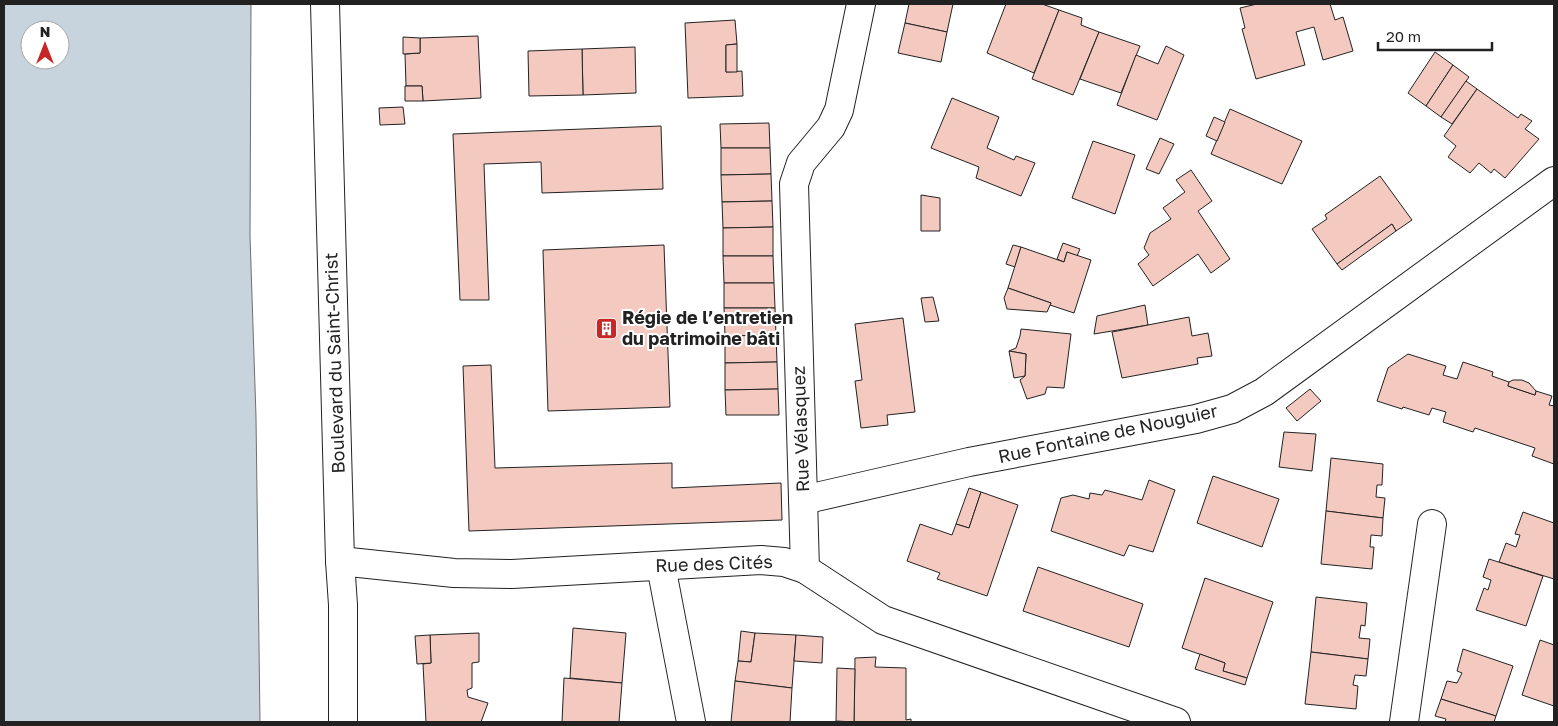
<svg xmlns="http://www.w3.org/2000/svg" width="1558" height="726" font-family="'Golos Text',sans-serif">
<style>
.water{fill:#c7d3dd;stroke:#6f6f6f;fill-rule:evenodd}
.building{fill:#f3c9c0;stroke:#222}
.lines{fill:none;stroke-linecap:round;stroke-linejoin:round}
.street-casing{stroke:#222;stroke-width:30}
.secondary-casing{stroke:#222;stroke-width:30}
.street{stroke:#fff;stroke-width:28}
.secondary{stroke:#fff;stroke-width:28}
.labels{text-anchor:middle;stroke-width:4;stroke-linejoin:round;paint-order:stroke}
.poi-label{font-size:18px;font-weight:bold;fill:#222;stroke:#fff;text-anchor:start}
.street-label{font-size:18px;fill:#222;stroke:#fff}
</style>
<rect width="100%" height="100%" fill="#fff"/>
<!-- water -->
<path class="water" d="M4 4H251L250 236 256 417 260 722H4ZM30 30H60V60H30Z"/>
<!-- building -->
<g class="building">
<path d="M909 4H953L947 32 905 23Z"/>
<path d="M1006 4H1042L1059 10 1034 73 987 53Z"/>
<path d="M1257 4H1330L1335 20 1343 17 1353 51 1323 60 1314 27 1296 32 1305 65 1256 79 1242 29 1245 28 1240 8Z"/>
<path d="M1059 10 1082 18 1081 25 1099 32 1073 95 1032 79Z"/>
<path d="M735 20 737 44 726 45V72L742 71 743 96 688 98 685 23Z"/>
<path d="M905 23 947 32 941 62 898 53Z"/>
<path d="M1099 32 1140 46 1121 93 1080 79Z"/>
<path d="M478 36 481 98 423 101 422 86H406L405 54 420 53V38Z"/>
<path d="M403 37 420 38V53L403 54Z"/>
<path d="M737 44V72H726V45Z"/>
<path d="M1166 46 1184 55 1157 120 1117 105 1136 55 1158 64Z"/>
<path d="M635 47 636 93 583 95 582 49Z"/>
<path d="M582 49 583 95 529 96 528 51Z"/>
<path d="M1435 52 1453 65 1426 106 1408 93Z"/>
<path d="M1453 65 1469 77 1441 117 1426 106Z"/>
<path d="M1466 81 1477 89 1452 124 1441 117Z"/>
<path d="M405 86H422L423 101H405Z"/>
<path d="M1477 89 1518 118 1521 114 1532 121 1525 129 1539 139 1505 178 1494 169 1491 173 1479 163 1470 173 1448 157 1456 146 1444 136Z"/>
<path d="M952 98 999 117 987 148 1014 160 1016 156 1035 163 1021 196 976 178 979 167 931 148Z"/>
<path d="M403 107 405 124 380 125 379 108Z"/>
<path d="M1230 109 1302 141 1282 184 1211 154Z"/>
<path d="M1214 117 1225 122 1217 141 1206 136Z"/>
<path d="M769 123 770 148H721L720 124Z"/>
<path d="M661 126 663 189 542 193 541 162 484 164 489 300H460L453 134Z"/>
<path d="M1160 138 1174 144 1159 174 1146 169Z"/>
<path d="M1093 141 1135 155 1115 214 1072 198Z"/>
<path d="M721 148H770L771 174 721 175Z"/>
<path d="M1191 170 1212 201 1198 211 1230 259 1211 273 1198 254 1153 286 1138 264 1149 255 1144 248 1150 233 1171 219 1163 208 1185 192 1176 180Z"/>
<path d="M771 174 772 201 722 202 721 175Z"/>
<path d="M1380 176 1412 220 1396 231 1392 224 1337 264 1312 229 1327 219 1325 215Z"/>
<path d="M921 195 940 198V231H921Z"/>
<path d="M772 201 773 227 723 228 722 202Z"/>
<path d="M1392 224 1396 231 1342 270 1337 264Z"/>
<path d="M773 227V256H723V228Z"/>
<path d="M1063 243 1080 249 1077 256 1067 252 1064 262 1057 259Z"/>
<path d="M664 245 670 407 548 411 543 250Z"/>
<path d="M1013 245 1021 247 1015 267 1006 264Z"/>
<path d="M1021 247 1064 262 1067 252 1091 260 1074 313 1050 305 1051 303 1008 288Z"/>
<path d="M723 256H773L774 283H724Z"/>
<path d="M724 283H774L775 308H724Z"/>
<path d="M1008 288 1051 303 1047 312 1007 309 1004 298Z"/>
<path d="M933 297 939 321 925 322 921 298Z"/>
<path d="M1145 305 1148 325 1094 334 1097 316Z"/>
<path d="M724 308H775L776 335 725 336Z"/>
<path d="M1189 317 1192 336 1208 333 1212 356 1197 358 1198 364 1122 378 1112 332Z"/>
<path d="M903 318 915 412 887 415 888 425 861 428 855 381 862 380 855 324Z"/>
<path d="M1021 329 1071 334 1064 388 1047 387 1045 394 1027 399 1020 380 1025 376 1026 354 1009 351 1016 348 1020 336Z"/>
<path d="M776 335 777 362 725 363V336Z"/>
<path d="M1009 351 1026 354 1025 376 1014 378Z"/>
<path d="M1408 354 1446 366 1443 375 1457 379 1463 362 1493 372 1492 376 1509 382 1508 386 1535 395 1536 391 1552 396 1549 405 1554 406V464L1532 456 1535 448 1475 428 1473 432 1443 422 1446 412 1432 408 1429 415 1403 407 1402 409 1377 401 1388 368Z"/>
<path d="M777 362 778 389 725 390V363Z"/>
<path d="M491 365 495 468 672 463V488L781 483 782 520 469 531 463 366Z"/>
<path d="M1513 380H1522L1529 383 1536 391 1535 395 1508 386 1509 382Z"/>
<path d="M778 389 779 415H726L725 390Z"/>
<path d="M1310 389 1321 401 1297 421 1286 408Z"/>
<path d="M1284 432 1316 434 1312 471 1279 467Z"/>
<path d="M1331 458 1383 464 1382 485H1377L1376 497 1385 498 1383 518 1326 511Z"/>
<path d="M1213 476 1279 499 1262 547 1197 523Z"/>
<path d="M1149 480 1175 490 1153 552 1129 545 1124 556 1051 531 1061 498 1073 495 1089 499 1090 493 1102 495 1105 490 1142 500Z"/>
<path d="M969 488 981 492 969 528 956 524Z"/>
<path d="M981 492 1018 505 987 596 937 579 940 573 907 561 920 524 952 535 956 524 969 528Z"/>
<path d="M1326 511 1383 518 1382 536 1371 535 1370 547H1374L1372 569 1321 564Z"/>
<path d="M1523 512 1554 523V579L1499 562 1506 543 1516 547 1520 535 1515 534Z"/>
<path d="M1489 559 1543 576 1526 626 1476 610 1484 588 1488 590 1491 580 1483 577Z"/>
<path d="M1038 567 1143 604 1129 647 1023 611Z"/>
<path d="M1205 578 1273 602 1247 678 1223 671 1225 663 1182 648Z"/>
<path d="M1316 597 1367 603 1365 626 1361 625 1359 638 1370 639 1368 659 1311 652Z"/>
<path d="M573 628 626 633 622 683 570 678Z"/>
<path d="M741 631 755 633 751 662 738 661Z"/>
<path d="M479 633V662L472 663V688L467 690 468 697 488 703 481 722H426L423 664 431 663 430 635Z"/>
<path d="M755 633 796 635 792 688 735 681 738 661 751 662Z"/>
<path d="M430 635 431 663 417 664 415 636Z"/>
<path d="M796 635 823 637 822 663 794 661Z"/>
<path d="M1540 640 1554 645V706L1522 695Z"/>
<path d="M1463 649 1513 666 1496 716 1441 699 1447 681 1457 683 1462 673 1457 671Z"/>
<path d="M1311 652 1368 659 1366 676 1355 675 1353 685 1358 686 1356 709 1305 704Z"/>
<path d="M1200 654 1225 663 1223 671 1247 678 1245 685 1195 669Z"/>
<path d="M876 657 875 667 906 668V720L911 719V722H854L855 658Z"/>
<path d="M837 668 855 669 854 722 836 721Z"/>
<path d="M564 678 622 683 619 722H562Z"/>
<path d="M735 681 792 688 790 722H731Z"/>
<path d="M1441 699 1496 716 1494 722H1445L1446 719 1435 716Z"/>
</g>
<g class="lines">
<defs>
<g id="street">
<path d="M803 500 969 462 1196 419 1232 409 1264 392 1554 181"/>
<path d="M340 561 454 573 512 574 761 560 784 562 805 569 883 620 1176 722"/>
<path d="M661 566 691 722"/>
<path d="M805 569 794 184 801 163 831 127 839 110 861 4"/>
<path d="M1404 722 1432 524"/>
</g>
<path id="secondary" d="M325 4 340 561 343 605V722"/>
</defs>
<!-- street casing -->
<use href="#street" class="street-casing"/>
<!-- secondary casing -->
<use href="#secondary" class="secondary-casing"/>
<!-- street -->
<use href="#street" class="street"/>
<!-- secondary -->
<use href="#secondary" class="secondary"/>
</g>
<!-- icons -->
<defs>
<symbol id="building-square" viewBox="-11 -11 22 22"><rect x="-9" y="-9" width="18" height="18" rx="4" fill="#c62828" stroke="#fff"/><path d="M-4-6H4V6H1V3H-1V6H-4ZM-2.5-4.3h1.7v1.8h-1.7ZM.8-4.3h1.7v1.8H.8ZM-2.5-1h1.7V.8h-1.7ZM.8-1h1.7V.8H.8Z" fill="#fff"/></symbol>
</defs>
<g fill-rule="evenodd">
<use href="#building-square" x="594" y="316" width="25" height="25"/>
</g>
<g class="labels">
<!-- poi labels -->
<g class="poi-label">
<text x="622" y="324">Régie de l’entretien<tspan x="622" dy="21">du patrimoine bâti</tspan></text>
</g>
<!-- street labels -->
<g class="street-label">
<text transform="translate(335 363) rotate(-92)" y="6">Boulevard du Saint-Christ</text>
<text transform="translate(801 429) rotate(-92)" y="6">Rue Vélasquez</text>
<text transform="translate(1108 434) rotate(-12)" y="6">Rue Fontaine de Nouguier</text>
<text transform="translate(714 564) rotate(-2)" y="6">Rue des Cités</text>
</g>
</g>
<!-- border -->
<rect width="1558" height="726" fill="none" stroke="#222222" stroke-width="10"/>
<!-- north arrow -->
<g transform="translate(45 45)"><circle r="24" fill="#ffffff" stroke="#a7a7a7"/>
<path d="M0-4L9 19L0 12L-9 19Z" fill="#c62828"/>
<text y="-8" font-size="14" font-weight="bold" text-anchor="middle" fill="#222222">N</text>
</g>
<!-- scale -->
<path d="M1378 42v8h114v-8" fill="none" stroke="#222222" stroke-width="2.5"/>
<text x="1386" y="42" font-size="15" fill="#222222" stroke="#ffffff" stroke-width="4" paint-order="stroke">20 m</text>
</svg>
